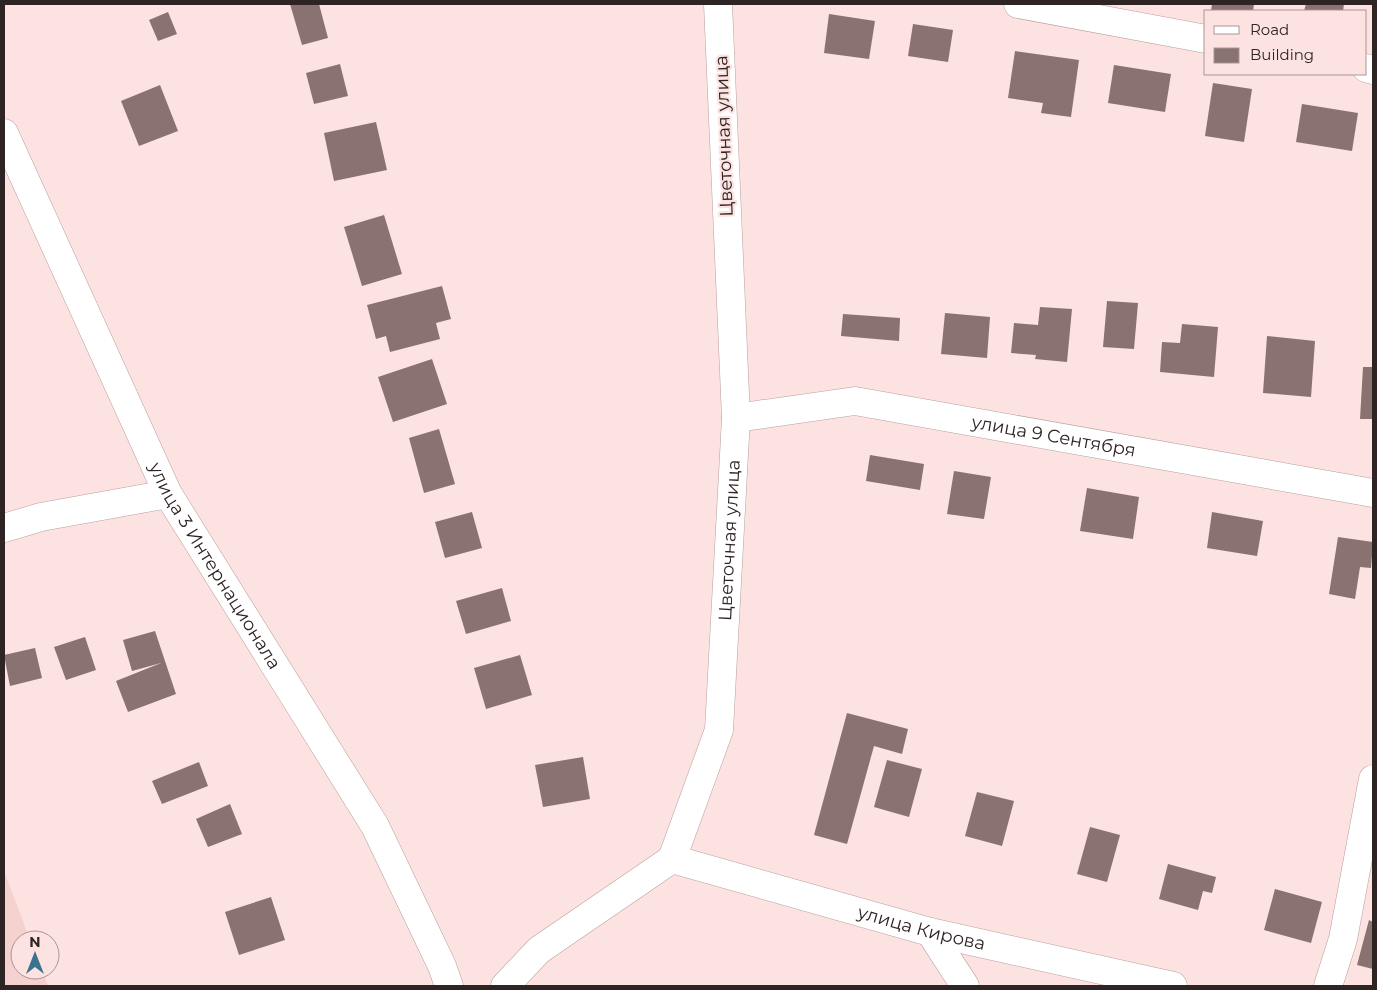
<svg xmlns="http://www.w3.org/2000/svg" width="1377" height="990" font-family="Montserrat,sans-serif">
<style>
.built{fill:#f5d2d0}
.building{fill:#897270}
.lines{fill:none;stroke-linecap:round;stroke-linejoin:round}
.minor-casing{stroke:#b9a09e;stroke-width:29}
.minor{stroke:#fff;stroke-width:28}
.labels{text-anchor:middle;stroke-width:4.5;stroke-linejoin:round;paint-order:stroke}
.street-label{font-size:18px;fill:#2d2423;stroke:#fce2e0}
</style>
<rect width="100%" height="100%" fill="#fce2e0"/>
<!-- built -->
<path class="built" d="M4 871 30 940H20V970H42L48 986H4Z"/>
<!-- building -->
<g class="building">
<path d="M290 4H319L328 38 302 45Z"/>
<path d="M1212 4H1254L1253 11H1211Z"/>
<path d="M1306 4H1344L1343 11H1304Z"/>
<path d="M168 12 177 34 158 41 149 20Z"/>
<path d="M829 14 875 21 869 59 824 53Z"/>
<path d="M913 24 953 30 948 62 908 56Z"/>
<path d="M1015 51 1079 60 1071 117 1041 113 1043 103 1008 98Z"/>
<path d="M340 64 348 96 314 104 306 73Z"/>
<path d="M1114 65 1171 74 1165 112 1108 103Z"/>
<path d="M1213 83 1252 89 1244 142 1205 136Z"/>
<path d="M160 85 178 131 139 146 121 101Z"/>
<path d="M1302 104 1358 113 1352 151 1296 142Z"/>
<path d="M376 122 387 170 334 181 324 133Z"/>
<path d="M384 215 402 274 362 286 344 227Z"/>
<path d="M442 286 451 319 436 323 440 339 390 352 386 336 376 339 367 305Z"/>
<path d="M1107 301 1138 303 1134 349 1103 347Z"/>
<path d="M1040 307 1072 309 1067 362 1035 359 1036 355 1011 353 1014 323 1038 325Z"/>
<path d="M945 313 990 317 987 358 941 354Z"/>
<path d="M843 314 900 318 899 341 841 336Z"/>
<path d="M1182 324 1218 327 1214 377 1160 372 1162 342 1180 343Z"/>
<path d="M1267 336 1315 341 1311 397 1263 393Z"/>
<path d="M432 359 447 404 393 422 378 377Z"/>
<path d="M1363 367H1373V419H1360Z"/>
<path d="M439 429 455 484 424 493 409 438Z"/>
<path d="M870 455 924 464 920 490 866 481Z"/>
<path d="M954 471 991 477 984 519 947 514Z"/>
<path d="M1087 488 1139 497 1133 539 1080 531Z"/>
<path d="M472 512 482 548 445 558 435 522Z"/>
<path d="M1212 512 1263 521 1257 556 1207 548Z"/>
<path d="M1338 537 1373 542 1371 568 1360 567 1355 599 1329 594Z"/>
<path d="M502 588 511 621 466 634 456 601Z"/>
<path d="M155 631 176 694 128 712 116 681 161 663 132 671 123 640Z"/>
<path d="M85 637 96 670 66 680 54 647Z"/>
<path d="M35 648 42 678 10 686 4 655Z"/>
<path d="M520 655 532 695 486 709 474 668Z"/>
<path d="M847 713 908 729 902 754 874 746 847 844 814 835Z"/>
<path d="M583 757 590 799 543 807 535 765Z"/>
<path d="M887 760 922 769 909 817 874 807Z"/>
<path d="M199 762 208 786 162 804 152 781Z"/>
<path d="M977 792 1014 801 1002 846 965 836Z"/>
<path d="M230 804 242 834 208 847 196 819Z"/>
<path d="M1090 827 1120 835 1107 882 1077 874Z"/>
<path d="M1168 864 1216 877 1212 893 1203 891 1198 910 1159 899Z"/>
<path d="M1275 889 1322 902 1311 943 1264 930Z"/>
<path d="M271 897 285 940 239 955 225 912Z"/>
<path d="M1369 920 1373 922V969L1357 965Z"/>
</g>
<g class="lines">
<defs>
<g id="minor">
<path d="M1018 4 1206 39"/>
<path d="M1366 68 1373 70"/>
<path id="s1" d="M4 133 168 494 375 826 442 966 449 986"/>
<path id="s2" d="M736 418 855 401 1373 493"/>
<path d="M4 528 41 517 168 494"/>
<path id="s3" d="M672 859 930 932 1173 986"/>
<path d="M930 932 965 986"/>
<path id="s4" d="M505 986 539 950 672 859 719 730 736 418 718 4"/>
<path d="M1328 986 1343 939 1373 779"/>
</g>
</defs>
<!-- minor casing -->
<use href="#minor" class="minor-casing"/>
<!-- minor -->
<use href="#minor" class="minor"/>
</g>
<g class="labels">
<!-- street labels -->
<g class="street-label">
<text transform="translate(724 136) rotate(-92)" y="6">Цветочная улица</text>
<text dy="6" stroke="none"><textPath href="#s2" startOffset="322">улица 9 Сентября</textPath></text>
<text dy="6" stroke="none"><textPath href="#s4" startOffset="538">Цветочная улица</textPath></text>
<text dy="6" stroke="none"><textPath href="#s1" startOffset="482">улица 3 Интернационала</textPath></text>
<text dy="6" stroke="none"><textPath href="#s3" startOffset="259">улица Кирова</textPath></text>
</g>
</g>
<!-- border -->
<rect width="1377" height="990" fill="none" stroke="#2d2423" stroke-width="10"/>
<!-- legend -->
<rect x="1204" y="10" width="162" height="65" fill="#fce2e0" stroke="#a99694"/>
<rect x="1214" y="26" width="25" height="8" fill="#ffffff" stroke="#a99694"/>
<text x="1250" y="35" font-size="15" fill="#2d2423">Road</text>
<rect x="1214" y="48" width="25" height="15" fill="#897270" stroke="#a99694"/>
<text x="1250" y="60" font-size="15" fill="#2d2423">Building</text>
<!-- north arrow -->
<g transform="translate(35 955)"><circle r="24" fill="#fce2e0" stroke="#a99694"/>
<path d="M0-4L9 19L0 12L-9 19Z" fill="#3b738e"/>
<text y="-8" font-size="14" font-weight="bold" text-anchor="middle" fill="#2d2423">N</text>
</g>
</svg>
